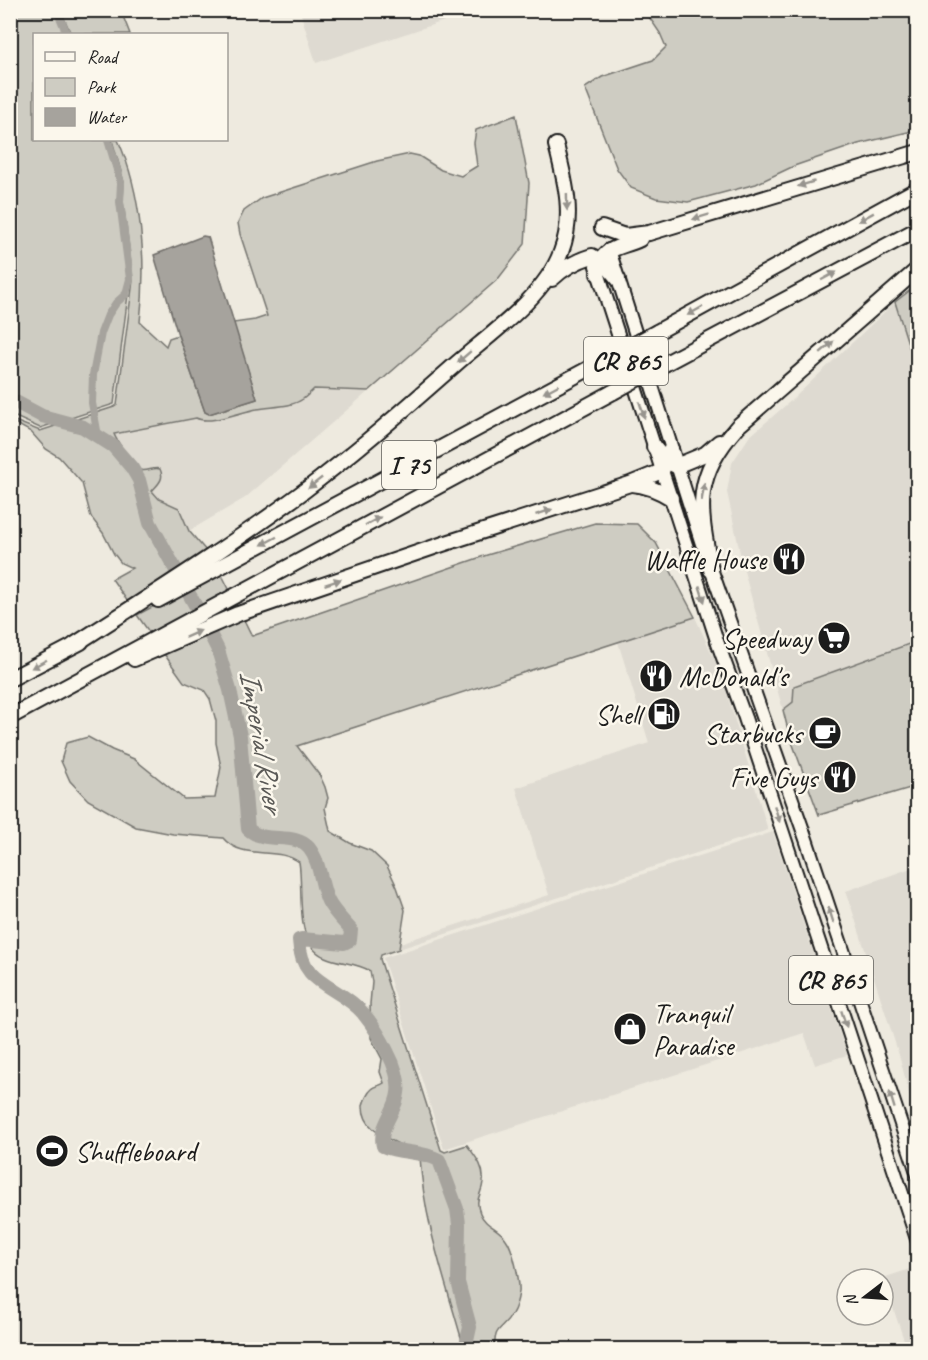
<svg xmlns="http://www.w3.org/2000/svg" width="928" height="1360" font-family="Caveat,sans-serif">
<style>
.built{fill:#dedad1}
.green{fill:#ceccc2;stroke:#75746f;stroke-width:1.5}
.water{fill:#a6a39d;stroke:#6f6d69;stroke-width:1.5}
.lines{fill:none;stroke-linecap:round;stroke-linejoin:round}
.canal{stroke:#a6a39d;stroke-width:8}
.river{stroke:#a6a39d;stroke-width:14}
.major-casing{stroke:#1c1c1c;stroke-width:16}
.highway-casing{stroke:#1c1c1c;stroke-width:18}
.major{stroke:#fbf7ec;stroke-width:12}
.highway{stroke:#fbf7ec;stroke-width:14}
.highway-bridge-casing{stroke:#1c1c1c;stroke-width:18;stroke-linecap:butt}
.highway-bridge{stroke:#fbf7ec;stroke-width:14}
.oneway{fill:#97948e}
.labels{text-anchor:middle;stroke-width:5;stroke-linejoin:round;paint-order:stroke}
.shield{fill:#fbf7ec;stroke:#5f5e5a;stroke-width:1.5}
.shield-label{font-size:27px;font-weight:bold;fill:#1c1c1c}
.poi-label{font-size:28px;fill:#1c1c1c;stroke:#fbf7ec;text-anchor:end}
.water-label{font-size:30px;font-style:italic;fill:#5a5956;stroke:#fbf7ec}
</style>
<rect width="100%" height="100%" fill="#eeeadf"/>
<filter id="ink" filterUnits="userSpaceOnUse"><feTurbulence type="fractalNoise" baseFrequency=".0167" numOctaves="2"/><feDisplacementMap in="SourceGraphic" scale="12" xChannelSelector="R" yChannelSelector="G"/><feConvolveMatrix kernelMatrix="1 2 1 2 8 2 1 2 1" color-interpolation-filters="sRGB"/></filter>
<g filter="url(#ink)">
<!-- built -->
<g class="built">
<path d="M300 11V10L475 11 316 63Z"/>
<path d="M895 302 917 372V641L794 686 793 702 783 710 744 571 727 492 732 463 749 437 794 398Z"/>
<path d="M314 389 369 391 245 498 189 531 179 508 159 499 152 490 160 482 154 468 146 471 139 470 133 465 113 434 196 418 199 420 225 417 260 408H272L303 400Z"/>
<path d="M695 617 721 674 768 830 399 949 400 943 549 895 516 788 649 743 618 642Z"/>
<path d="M773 832 847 1055 815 1065 804 1033 444 1149 383 958Z"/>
<path d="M917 866V1125L900 1058 846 891Z"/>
<path d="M913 1268 918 1280 917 1349H907L883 1278Z"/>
</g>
<!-- green -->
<g class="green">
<path d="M11 10 57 11 67 34H34V140H108L121 183 120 202 130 279 114 404 40 428 11 415Z"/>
<path d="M61 11H121L130 34H71Z"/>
<path d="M645 11H917V126L908 132 858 144 794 166 756 184 688 202 656 198 631 188 617 169 585 88 602 77 653 60 666 47 660 33Z"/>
<path d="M516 115 529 183 525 244 498 279 369 391 314 389C311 392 307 396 303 399 290 408 271 406 257 409 241 412 209 425 196 418L114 434C116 440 135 468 140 470 147 472 153 467 160 469 165 479 158 484 152 491L159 499 179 508 189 531 208 553 130 605 112 579 132 568 121 563 114 554 103 533 91 517 82 483 59 457 46 449 31 432 11 421 10 419 40 431 114 407 117 405 133 280 123 201 124 182 112 140H118C142 194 147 263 140 322L166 346 169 338 178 335 205 412 209 414 257 399 233 323 255 320 267 316 240 234 238 223 244 211 262 198 377 161 410 154 419 156 441 170 461 176 477 166 474 143 476 130Z"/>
<path d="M917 285V372L895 302Z"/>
<path d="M595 523 637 524 656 543 695 617 297 746 320 776 325 787 328 798 325 808 330 831 350 843 371 851 387 866 397 887 405 910 399 949 381 955 380 959 441 1150 445 1152 467 1145C475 1156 485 1167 483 1182 482 1195 474 1198 480 1213 485 1226 499 1228 506 1239 513 1248 520 1281 519 1292 518 1299 515 1309 512 1314 503 1331 493 1326 495 1349H445L459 1344 462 1341C445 1280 423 1219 420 1156 401 1141 362 1136 363 1105 364 1101 368 1092 372 1089 375 1086 380 1086 384 1083L380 1072 382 1059 371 1038 370 1004 372 982 370 971C356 962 340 964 325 957 293 944 304 890 299 862 277 846 242 861 223 838L173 834 136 827 88 800 70 781 61 761 66 743 88 737 112 750 134 759 184 799 215 798 221 767 216 743V721L210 699 204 690 184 682 162 651 242 616 252 636 487 555Z"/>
<path d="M220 571 231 593 152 636 137 615Z"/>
<path d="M917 641V786L819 815 789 734 783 710 793 702 794 686Z"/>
</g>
<!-- water -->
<path class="water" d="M203 236 208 237 257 399 209 414 205 412 178 335 154 255Z"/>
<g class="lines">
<!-- canal -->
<g class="canal">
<path d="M57 10 67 34"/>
<path d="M98 436 92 403 93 375 101 333 108 315 116 303 126 294 130 279 120 202 121 183 108 140"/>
</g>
<!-- river -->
<path class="river" d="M10 399 42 416 83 427 113 446 132 468 139 480 150 523 199 612 218 650 230 690 240 736 248 829C265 845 294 831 309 848 321 863 320 884 328 901 333 911 343 921 351 930L350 940 344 943 302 939 299 940C301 987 338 984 363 1013 372 1024 382 1040 388 1053 394 1064 400 1081 398 1093 396 1112 378 1127 383 1146 402 1154 420 1150 439 1160L457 1209 459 1224 458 1282 470 1327 465 1350"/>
<defs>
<g id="major">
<path d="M609 250 702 544"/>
<path d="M596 266 718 644 745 718 918 1242"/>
<path d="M709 563 806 839 918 1175"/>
</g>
<g id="highway">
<path d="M602 228 625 236 649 233 918 152"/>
<path d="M598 274C600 246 619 249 640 239"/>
<path d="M552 279C564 267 576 261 592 256L607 266 618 279"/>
<path d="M657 332 918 189"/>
<path d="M666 363 918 229"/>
<path d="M654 447 666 461 676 466 705 454 719 442"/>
<path d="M632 484C647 485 658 490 671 498"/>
<path d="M711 570C699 507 692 478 738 426L918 269"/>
<path d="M158 600 603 361"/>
<path d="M74 645C150 596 227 548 300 494 355 453 406 408 457 363 492 333 545 296 561 252 575 216 565 180 556 145"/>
<path d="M134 659 238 614 443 544 630 484 662 471 671 449"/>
<path d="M10 679 81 642"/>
<path d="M10 717 613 392"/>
</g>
</defs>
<!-- major casing -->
<use href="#major" class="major-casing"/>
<!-- highway casing -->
<use href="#highway" class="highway-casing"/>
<!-- major -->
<use href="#major" class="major"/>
<!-- highway -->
<use href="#highway" class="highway"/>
<defs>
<g id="highway-bridge">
<path d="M603 361 657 332"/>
<path d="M613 392 666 363"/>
</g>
</defs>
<!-- highway-bridge casing -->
<use href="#highway-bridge" class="highway-bridge-casing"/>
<!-- highway-bridge -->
<use href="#highway-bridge" class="highway-bridge"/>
</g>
<!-- one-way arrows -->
<defs><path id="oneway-solid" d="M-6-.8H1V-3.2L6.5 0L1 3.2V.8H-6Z" transform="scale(1.5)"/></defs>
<g class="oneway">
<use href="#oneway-solid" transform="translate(806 184) rotate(163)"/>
<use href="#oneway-solid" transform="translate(567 202) rotate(89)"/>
<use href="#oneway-solid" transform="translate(701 217) rotate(163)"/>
<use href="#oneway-solid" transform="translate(866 217) rotate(151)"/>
<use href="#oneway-solid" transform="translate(829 276) rotate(-28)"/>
<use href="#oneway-solid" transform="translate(695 311) rotate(151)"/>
<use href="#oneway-solid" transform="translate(827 347) rotate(-41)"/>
<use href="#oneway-solid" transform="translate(464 357) rotate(139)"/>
<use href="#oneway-solid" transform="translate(551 389) rotate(152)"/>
<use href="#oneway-solid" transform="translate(642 410) rotate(72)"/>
<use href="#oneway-solid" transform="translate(315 483) rotate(142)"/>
<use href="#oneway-solid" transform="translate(703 492) rotate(-81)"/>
<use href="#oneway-solid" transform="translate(544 512) rotate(-18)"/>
<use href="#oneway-solid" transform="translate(373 521) rotate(-28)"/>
<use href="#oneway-solid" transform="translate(269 541) rotate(152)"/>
<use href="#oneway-solid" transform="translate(333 582) rotate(-19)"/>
<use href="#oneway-solid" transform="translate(702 594) rotate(72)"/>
<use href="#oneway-solid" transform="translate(193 634) rotate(-24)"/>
<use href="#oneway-solid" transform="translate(39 664) rotate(152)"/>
<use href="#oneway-solid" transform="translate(777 814) rotate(72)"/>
<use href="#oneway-solid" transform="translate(831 915) rotate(-108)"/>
<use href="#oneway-solid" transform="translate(844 1019) rotate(72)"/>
<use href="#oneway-solid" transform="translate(892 1100) rotate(-107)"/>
</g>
</g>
<!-- icons -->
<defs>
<symbol id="restaurant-disc" viewBox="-11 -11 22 22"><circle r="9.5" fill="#1c1c1c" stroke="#fbf7ec"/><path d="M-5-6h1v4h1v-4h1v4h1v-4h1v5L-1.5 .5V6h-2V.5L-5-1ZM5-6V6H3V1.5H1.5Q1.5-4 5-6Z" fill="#fff"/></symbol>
<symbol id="supermarket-disc" viewBox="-11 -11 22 22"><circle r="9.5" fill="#1c1c1c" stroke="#fbf7ec"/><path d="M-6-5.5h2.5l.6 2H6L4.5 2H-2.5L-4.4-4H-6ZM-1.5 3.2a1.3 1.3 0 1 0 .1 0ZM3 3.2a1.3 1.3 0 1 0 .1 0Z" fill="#fff"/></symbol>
<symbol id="fuel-disc" viewBox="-11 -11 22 22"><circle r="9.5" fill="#1c1c1c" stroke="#fbf7ec"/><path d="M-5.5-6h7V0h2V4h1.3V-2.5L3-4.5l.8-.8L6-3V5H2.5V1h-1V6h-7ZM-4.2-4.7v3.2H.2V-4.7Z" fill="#fff"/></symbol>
<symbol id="cafe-disc" viewBox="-11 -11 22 22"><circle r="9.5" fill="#1c1c1c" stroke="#fbf7ec"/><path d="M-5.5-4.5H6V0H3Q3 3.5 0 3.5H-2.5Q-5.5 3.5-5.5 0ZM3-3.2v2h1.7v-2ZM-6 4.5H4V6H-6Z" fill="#fff"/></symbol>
<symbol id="shop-disc" viewBox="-11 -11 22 22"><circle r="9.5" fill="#1c1c1c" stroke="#fbf7ec"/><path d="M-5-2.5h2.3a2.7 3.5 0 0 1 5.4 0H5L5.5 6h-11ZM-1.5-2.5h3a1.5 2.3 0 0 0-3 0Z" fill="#fff"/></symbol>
<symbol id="stadium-disc" viewBox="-11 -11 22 22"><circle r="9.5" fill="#1c1c1c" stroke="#fbf7ec"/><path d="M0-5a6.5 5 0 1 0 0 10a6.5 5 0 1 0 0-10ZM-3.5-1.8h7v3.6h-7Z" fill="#fff"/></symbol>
</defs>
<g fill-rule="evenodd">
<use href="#restaurant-disc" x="770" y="540" width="38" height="38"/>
<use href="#supermarket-disc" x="815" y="619" width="38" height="38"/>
<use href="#restaurant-disc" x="637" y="657" width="38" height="38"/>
<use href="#fuel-disc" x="645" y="695" width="38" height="38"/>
<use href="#cafe-disc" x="806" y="714" width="38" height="38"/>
<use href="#restaurant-disc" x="821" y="758" width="38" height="38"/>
<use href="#shop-disc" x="611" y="1010" width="38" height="38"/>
<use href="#stadium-disc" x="33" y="1132" width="38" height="38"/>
</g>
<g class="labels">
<!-- shield labels -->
<g class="shield">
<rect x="584" y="337" width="84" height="48" rx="4.5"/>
<rect x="382" y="441" width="54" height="48" rx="4.5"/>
<rect x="789" y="956" width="84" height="48" rx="4.5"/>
</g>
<g class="shield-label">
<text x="626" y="370">CR 865</text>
<text x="409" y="474">I 75</text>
<text x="831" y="989">CR 865</text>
</g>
<!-- poi labels -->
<g class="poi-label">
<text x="766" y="569">Waffle House</text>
<text x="811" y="648">Speedway</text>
<text x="679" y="686" text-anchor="start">McDonald's</text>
<text x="641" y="724">Shell</text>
<text x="802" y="743">Starbucks</text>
<text x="817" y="787">Five Guys</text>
<text x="653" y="1023" text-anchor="start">Tranquil<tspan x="653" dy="32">Paradise</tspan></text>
<text x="75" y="1161" text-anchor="start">Shuffleboard</text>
</g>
<!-- water labels -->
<g class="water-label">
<text transform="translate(262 741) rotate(80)" y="10">Imperial River</text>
</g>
</g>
<!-- margin -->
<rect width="928" height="1360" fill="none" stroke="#fbf7ec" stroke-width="36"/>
<rect x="18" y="18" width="892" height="1324" fill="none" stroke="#1c1c1c" stroke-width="2" filter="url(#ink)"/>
<!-- legend -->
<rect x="33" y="33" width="195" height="108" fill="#fbf7ec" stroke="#a29f99" stroke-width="1.5"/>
<rect x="45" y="52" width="30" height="9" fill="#fbf7ec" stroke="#a29f99" stroke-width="1.5"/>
<text x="87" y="63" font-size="18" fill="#1c1c1c">Road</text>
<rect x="45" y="78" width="30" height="18" fill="#ceccc2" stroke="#a29f99" stroke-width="1.5"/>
<text x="87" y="93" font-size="18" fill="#1c1c1c">Park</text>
<rect x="45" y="108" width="30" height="18" fill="#a6a39d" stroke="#a29f99" stroke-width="1.5"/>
<text x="87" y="123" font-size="18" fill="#1c1c1c">Water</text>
<!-- north arrow -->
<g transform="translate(865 1297) rotate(253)"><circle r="28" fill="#fbf7ec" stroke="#a29f99" stroke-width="1.5"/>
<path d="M0-4.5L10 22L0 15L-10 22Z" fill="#1c1c1c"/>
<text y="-9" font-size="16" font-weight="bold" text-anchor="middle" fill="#1c1c1c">N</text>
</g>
</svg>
